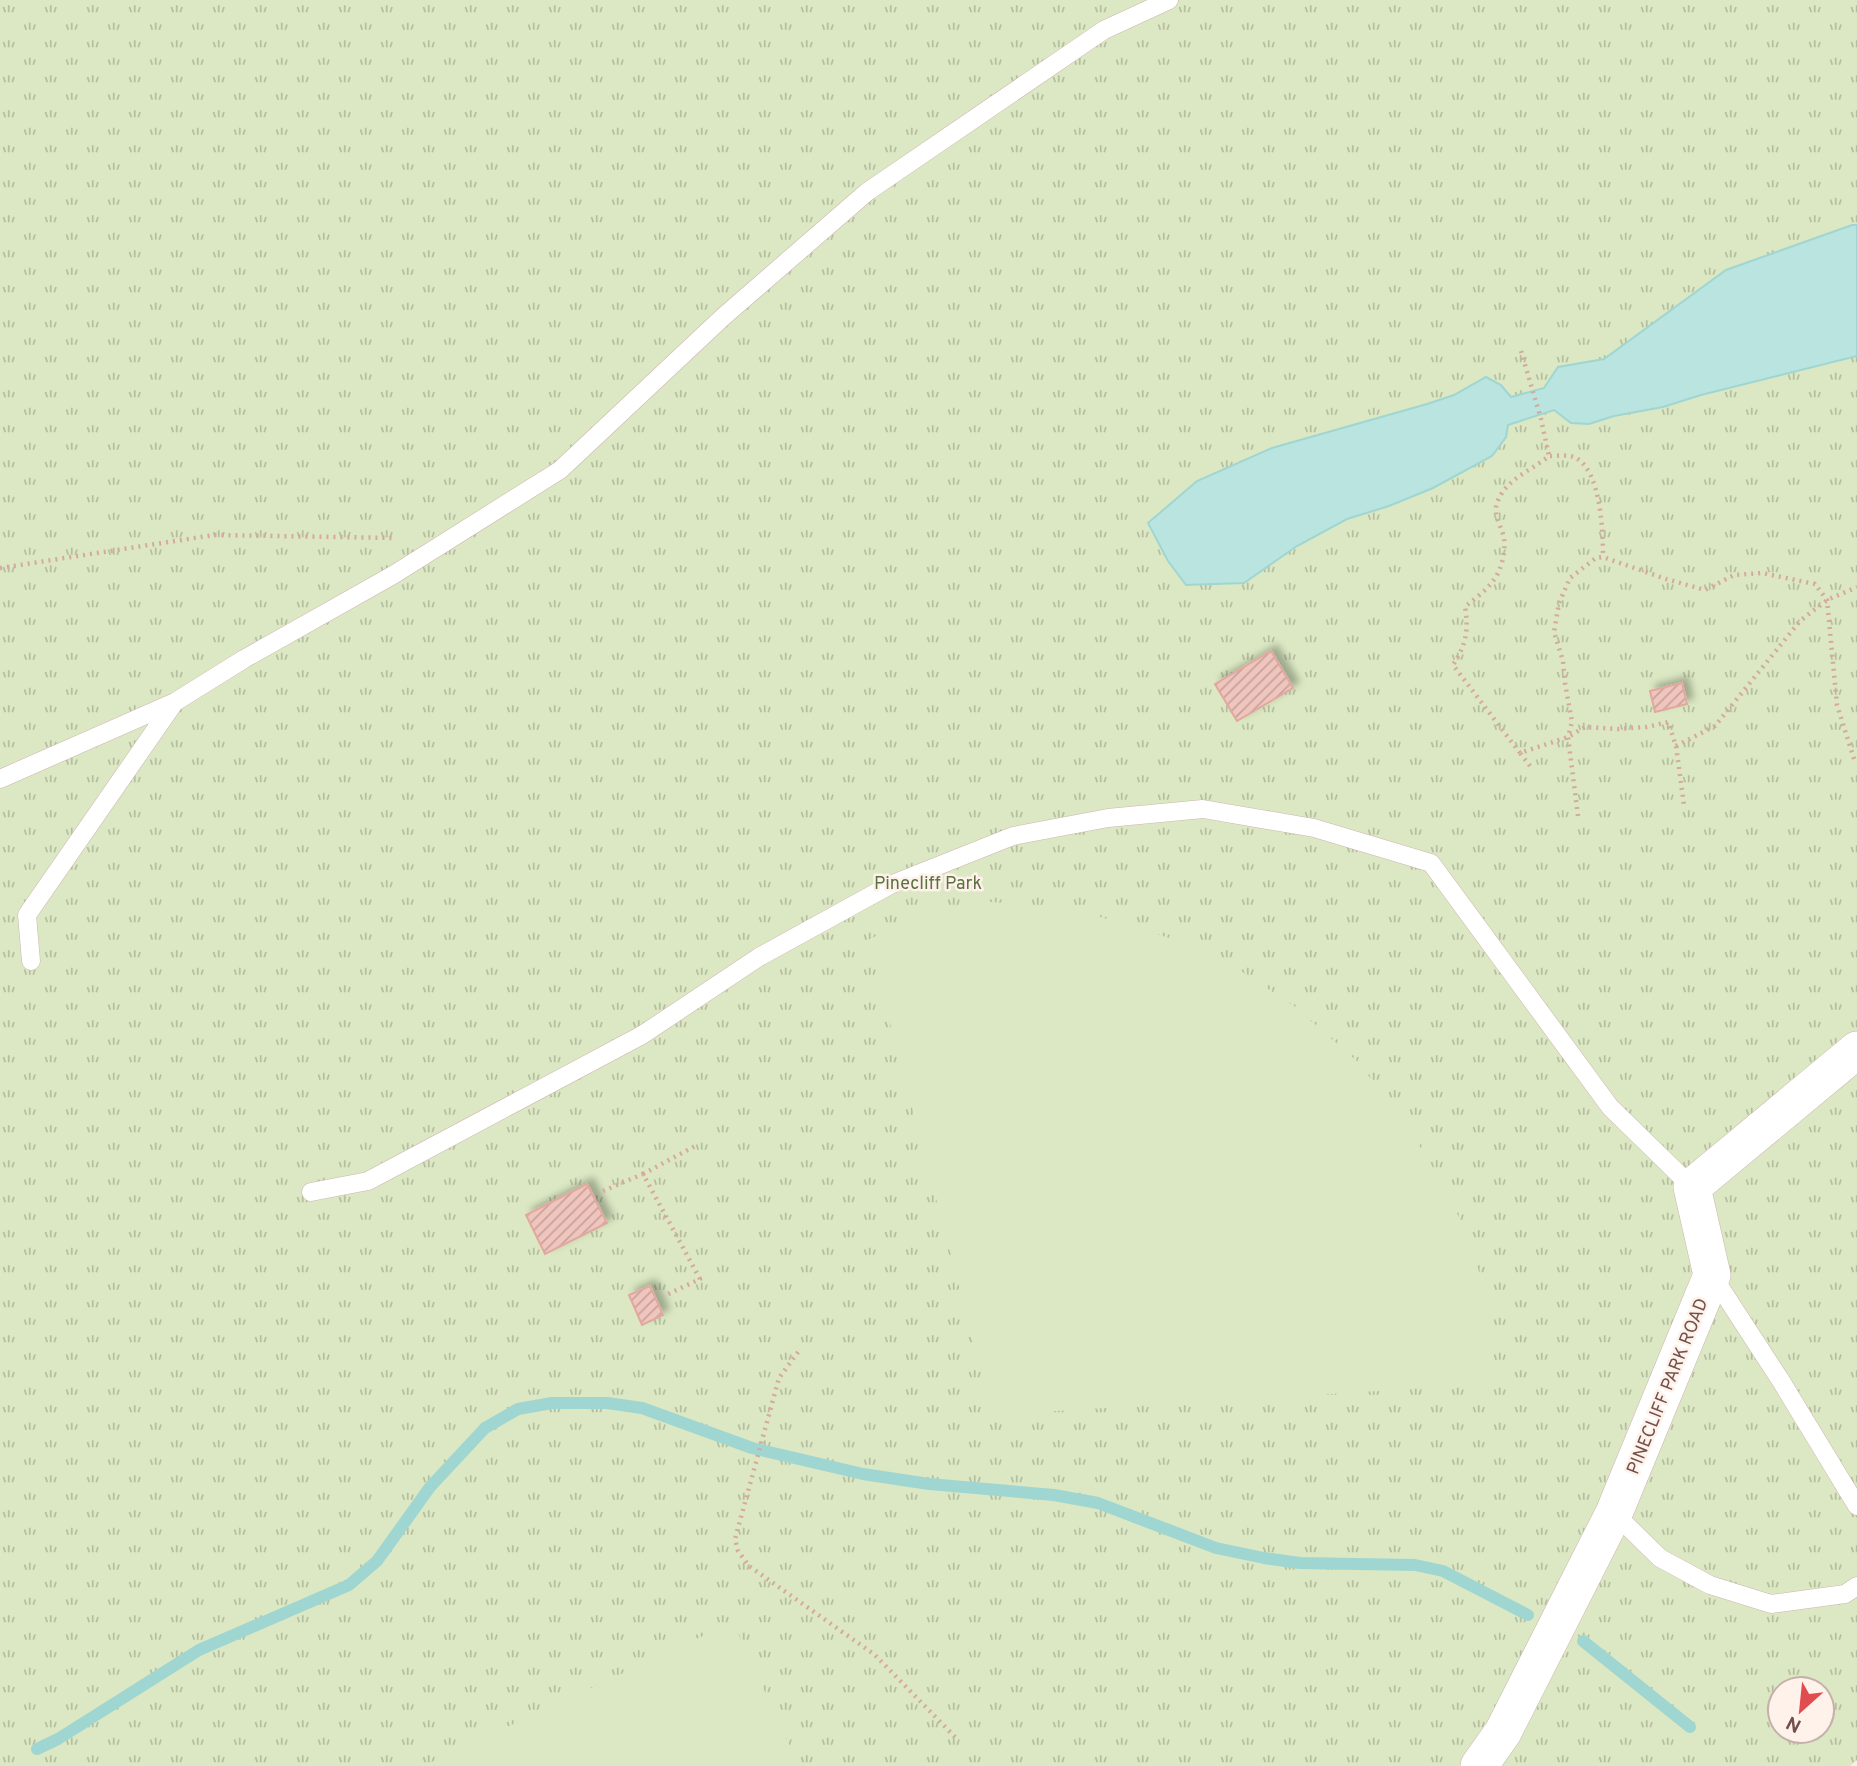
<svg xmlns="http://www.w3.org/2000/svg" width="1857" height="1766" font-family="Overpass,sans-serif">
<style>
.grass{fill:url(#grass-tufts);fill-rule:evenodd}
.pitch{fill:#dbe8c3}
.water{fill:#b9e4e0;stroke:#a0d6d1;stroke-width:2}
.lines{fill:none;stroke-linecap:round;stroke-linejoin:round}
.stream{stroke:#a0d6d1;stroke-width:12}
.building{fill:url(#building-hatch);stroke:#e2a89e;stroke-width:2;filter:url(#shadow)}
.lane-casing{stroke:#cfb5ae;stroke-width:19}
.street-casing{stroke:#cfb5ae;stroke-width:38}
.path{stroke:#d5a8a0;stroke-width:4.5;stroke-dasharray:2 5;stroke-linecap:butt}
.lane{stroke:#fff;stroke-width:18}
.street{stroke:#fff;stroke-width:37}
.labels{text-anchor:middle;stroke-width:5;stroke-linejoin:round;paint-order:stroke}
.park-label{font-size:18px;fill:#5b7341;stroke:#fef2ea}
.street-label{font-size:18px;fill:#73504b;stroke:#fef2ea}
</style>
<defs>
<pattern id="grass-tufts" width="24" height="20" patternUnits="userSpaceOnUse" patternTransform="scale(1.75)"><rect width="24" height="20" fill="#dbe8c3"/><path d="M3 7l-1-3M5 7V3M7 7l1-3M15 17l-1-3M17 17v-4M19 17l1-3" fill="none" stroke="#b6bea0"/></pattern>
<pattern id="building-hatch" width="6" height="6" patternUnits="userSpaceOnUse" patternTransform="scale(1.75)"><rect width="6" height="6" fill="#f0c5bd"/><path d="M-1 1l2-2M0 6l6-6M5 7l2-2" fill="none" stroke="#c7a29c"/></pattern>
<filter id="shadow"><feDropShadow dx="6" dy="-6" stdDeviation="3.5" flood-color="#0004"/></filter>
</defs>
<rect width="100%" height="100%" fill="#fbede4"/>
<!-- grass -->
<path class="grass" d="M0 0H1857V1760L1850 1766H0ZM1780 1689H1822V1731H1780Z"/>
<!-- pitch -->
<g class="pitch">
<path d="M992 902 1074 909 1209 950 1294 1006 1358 1062 1405 1123 1444 1185 1472 1246 1485 1294 1491 1384 993 1415 868 940 930 909Z"/>
<path d="M733 1622 799 1766H423Z"/>
</g>
<!-- water -->
<path class="water" d="M1852 225H1857V356L1701 395 1663 407 1614 416 1589 424 1571 423 1554 410 1508 425 1506 437 1492 456 1433 488 1389 506 1347 519 1297 546 1244 583 1186 585 1168 561 1148 523 1197 481 1272 448 1427 404 1454 395 1486 377 1501 385 1511 397 1544 388 1558 367 1604 359 1726 270Z"/>
<g class="lines">
<!-- stream -->
<g class="stream">
<path d="M1583 1641 1690 1727"/>
<path d="M37 1749 58 1739 199 1650 349 1585 377 1561 430 1487 485 1428 518 1409 552 1403H607L642 1408 752 1448 863 1474 929 1484 1054 1495 1098 1503 1216 1548 1264 1558 1300 1563 1415 1565 1443 1571 1528 1615"/>
</g>
</g>
<!-- building -->
<g class="building">
<path d="M1271 651 1293 688 1237 721 1215 684Z"/>
<path d="M1682 683 1687 704 1655 712 1650 691Z"/>
<path d="M587 1184 607 1223 545 1254 526 1215Z"/>
<path d="M650 1286 663 1315 642 1325 629 1295Z"/>
</g>
<g class="lines">
<defs>
<g id="lane">
<path d="M0 779 175 702 244 659 393 575 560 470 723 317 867 192 1104 30 1169 0"/>
<path d="M31 961 27 915 174 703"/>
<path d="M311 1192 368 1181 642 1035 759 957 890 885 1013 836 1108 818 1203 809 1314 828 1431 863 1610 1107 1692 1187"/>
<path d="M1712 1275 1781 1381 1857 1506"/>
<path d="M1614 1513 1660 1558 1710 1585 1771 1604 1845 1594 1857 1586"/>
</g>
<path id="street" d="M1479 1766 1503 1732 1614 1513 1712 1275 1692 1187 1857 1050"/>
</defs>
<!-- lane casing -->
<use href="#lane" class="lane-casing"/>
<!-- street casing -->
<use href="#street" class="street-casing"/>
<!-- path -->
<g class="path">
<path d="M1521 351 1541 419 1549 456"/>
<path d="M0 568 214 535 396 538"/>
<path d="M1676 746 1715 726 1800 621 1827 600 1857 587"/>
<path d="M1520 753 1453 665C1466 645 1469 630 1465 607 1474 599 1486 591 1493 581 1502 570 1507 548 1503 534 1497 517 1491 510 1502 493 1512 477 1535 468 1549 456 1557 456 1569 454 1576 458 1601 472 1603 531 1603 557"/>
<path d="M1530 766 1520 753 1568 737 1585 727 1618 729 1647 727 1668 722 1676 746 1684 805"/>
<path d="M1578 816 1568 737 1572 722 1565 683 1563 661 1554 632 1559 603 1570 578 1596 558 1603 557 1666 579 1705 590 1734 575 1762 573 1815 584 1827 600 1837 705 1855 762"/>
<path d="M643 1174 697 1145"/>
<path d="M603 1191 643 1174 700 1279 664 1296"/>
<path d="M798 1352 779 1378 735 1539 738 1551 749 1566 875 1655 955 1737"/>
</g>
<!-- lane -->
<use href="#lane" class="lane"/>
<!-- street -->
<use href="#street" class="street"/>
</g>
<g class="labels">
<!-- park labels -->
<g class="park-label">
<text x="928" y="889">Pinecliff Park</text>
</g>
<!-- street labels -->
<g class="street-label">
<text transform="translate(1667 1386) rotate(-68)" y="6">PINECLIFF PARK ROAD</text>
</g>
</g>
<!-- north arrow -->
<g transform="translate(1801 1710) rotate(207)"><circle r="33" fill="#fef2ea" stroke="#c6b1aa" stroke-width="2"/>
<path d="M0-5L12 26L0 18L-12 26Z" fill="#e14d4f"/>
<text y="-10" font-size="19" font-weight="bold" text-anchor="middle" fill="#73504b">N</text>
</g>
</svg>
